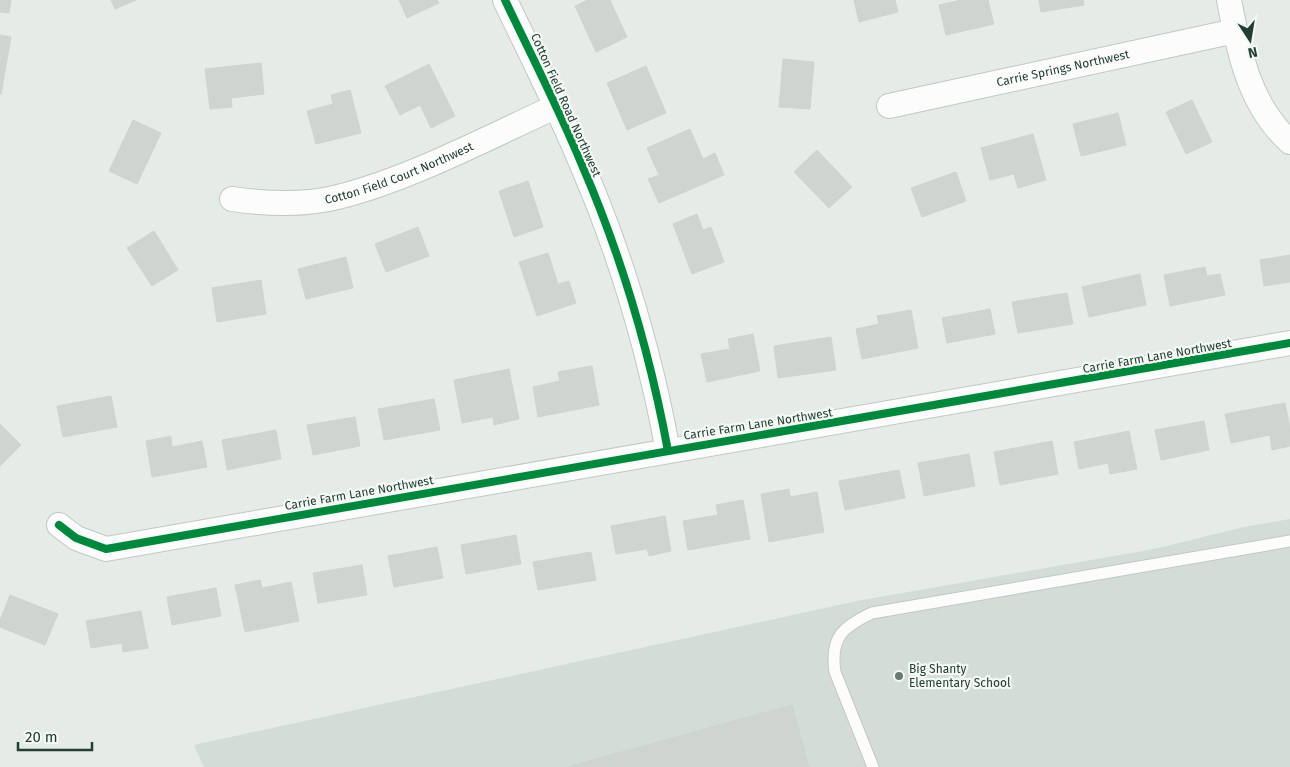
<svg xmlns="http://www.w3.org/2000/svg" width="1290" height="767" font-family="'Fira Sans',sans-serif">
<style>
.built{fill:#d3dcd6}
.building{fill:#ced4d0;stroke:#ced4d0}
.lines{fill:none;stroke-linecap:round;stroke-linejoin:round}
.lane-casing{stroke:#c2c8c4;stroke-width:13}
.street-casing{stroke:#c2c8c4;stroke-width:26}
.lane{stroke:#fbfcfb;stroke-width:11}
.street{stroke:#fbfcfb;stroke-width:24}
.cycleway-casing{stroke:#f4f9f5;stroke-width:11}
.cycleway{stroke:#00873e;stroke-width:8}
.poi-dot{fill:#667b71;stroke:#f4f9f5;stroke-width:2}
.labels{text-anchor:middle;stroke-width:4.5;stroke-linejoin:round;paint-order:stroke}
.street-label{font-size:12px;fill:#223f31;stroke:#f4f9f5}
.poi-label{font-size:12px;fill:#223f31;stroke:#f4f9f5;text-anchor:start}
</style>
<rect width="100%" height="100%" fill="#e5ebe7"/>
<!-- built -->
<path class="built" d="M1290 519V767H204L194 745 857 601 1154 549 1244 527Z"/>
<!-- building -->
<g class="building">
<path d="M0 0H11L9 13 0 12Z"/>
<path d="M111 0H136L115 9Z"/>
<path d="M399 0H437L439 3 407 18Z"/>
<path d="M588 0H610L627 37 596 52 575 6Z"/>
<path d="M854 0H895L898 12 859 22Z"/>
<path d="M961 0H988L994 24 946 35 939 5Z"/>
<path d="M1039 0H1083L1084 5 1041 12Z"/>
<path d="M0 35 11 37 1 94H0Z"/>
<path d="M783 59 814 62 810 109 779 107Z"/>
<path d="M261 63 264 94 231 98 232 107 210 109 205 69Z"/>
<path d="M429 64 455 116 431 128 420 105 400 115 385 86Z"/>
<path d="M646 66 666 113 627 130 607 83Z"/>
<path d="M350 90 361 133 316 144 307 111 333 104 331 95Z"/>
<path d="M1192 100 1212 142 1186 154 1166 112Z"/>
<path d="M1118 113 1126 145 1081 156 1073 124Z"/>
<path d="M133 120 161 133 137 184 109 171Z"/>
<path d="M690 129 703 159 715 153 724 175 659 203 648 179 659 175 647 148Z"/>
<path d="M1033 134 1046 180 1018 188 1014 174 990 180 981 148Z"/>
<path d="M817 150 852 187 829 208 794 172Z"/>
<path d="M956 172 966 201 922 217 911 188Z"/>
<path d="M528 181 543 227 514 237 499 191Z"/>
<path d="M697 214 703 230 711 227 724 262 692 274 673 224Z"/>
<path d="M418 227 429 256 386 272 375 244Z"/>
<path d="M154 231 178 270 152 286 127 248Z"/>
<path d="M548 253 558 284 569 281 576 303 537 316 519 262Z"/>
<path d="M1290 255V282L1264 286 1260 260Z"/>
<path d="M346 257 353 288 306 299 298 269Z"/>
<path d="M1205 267 1207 276 1220 274 1225 295 1170 306 1164 275Z"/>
<path d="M1140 274 1146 305 1089 317 1082 287Z"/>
<path d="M261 280 266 314 217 322 212 288Z"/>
<path d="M1067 293 1073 324 1018 333 1012 302Z"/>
<path d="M990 309 995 334 947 343 942 318Z"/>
<path d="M911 310 918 348 862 359 856 329 879 324 877 316Z"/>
<path d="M753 334 760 371 707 382 701 354 730 349 728 339Z"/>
<path d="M831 337 836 370 778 378 774 346Z"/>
<path d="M592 366 599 405 538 417 533 387 560 381 558 372Z"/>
<path d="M509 369 519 419 494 425 493 417 462 423 454 380Z"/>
<path d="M111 396 117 427 63 437 57 406Z"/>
<path d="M434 399 440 430 384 440 378 409Z"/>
<path d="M1285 403 1290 428V446L1272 450 1270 435 1231 443 1225 414Z"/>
<path d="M355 417 360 446 313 455 307 425Z"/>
<path d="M1204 421 1209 450 1161 460 1155 430Z"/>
<path d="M0 424 21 445 0 466Z"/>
<path d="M276 430 281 459 227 470 222 440Z"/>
<path d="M1129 431 1137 469 1110 474 1108 463 1079 469 1074 442Z"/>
<path d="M171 436 172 447 202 441 207 467 152 477 146 441Z"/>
<path d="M1052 441 1058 474 1000 485 994 452Z"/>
<path d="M969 454 975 486 924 496 918 463Z"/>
<path d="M899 470 905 498 845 510 839 481Z"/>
<path d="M789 489 790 497 817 492 824 532 769 542 761 494Z"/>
<path d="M743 500 750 539 688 550 683 521 718 515 716 505Z"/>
<path d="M665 516 671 551 649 556 647 549 616 554 611 526Z"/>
<path d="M516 535 521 564 466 574 461 545Z"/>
<path d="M437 547 443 578 394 587 388 556Z"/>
<path d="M591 552 596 580 538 590 533 562Z"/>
<path d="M362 565 367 595 318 603 313 573Z"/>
<path d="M260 580 262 588 291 582 299 621 245 632 235 585Z"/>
<path d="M216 588 221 616 172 625 167 597Z"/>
<path d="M10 595 58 614 45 645 0 627V620Z"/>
<path d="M141 611 148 648 123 652 122 643 91 648 86 621Z"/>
<path d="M792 705 809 767H567Z"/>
</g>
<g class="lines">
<defs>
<path id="lane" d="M873 767 835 672C830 638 842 627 872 613L1290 541"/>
<g id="street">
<path d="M505 0C531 55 559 109 582 165 621 255 650 354 668 451"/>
<path d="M1229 0C1239 52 1249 105 1290 142"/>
<path id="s1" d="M889 106 1235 31"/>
<path id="s2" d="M232 199C267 204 304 206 338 197 410 179 489 137 557 106"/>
<path d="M59 525 76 538 106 549 1290 343"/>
</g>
</defs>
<!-- lane casing -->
<use href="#lane" class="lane-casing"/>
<!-- street casing -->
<use href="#street" class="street-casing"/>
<!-- lane -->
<use href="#lane" class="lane"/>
<!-- street -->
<use href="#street" class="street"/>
<defs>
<g id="cycleway">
<path d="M505 0C531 55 559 109 582 165 621 255 650 354 668 451"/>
<path d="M59 525 76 538 106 549 1290 343"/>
</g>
</defs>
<!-- cycleway casing -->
<use href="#cycleway" class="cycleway-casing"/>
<!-- cycleway -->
<use href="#cycleway" class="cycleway"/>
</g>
<!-- markers -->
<circle class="poi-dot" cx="899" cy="676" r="5"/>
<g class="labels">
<!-- street labels -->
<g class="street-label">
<text dy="4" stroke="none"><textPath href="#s1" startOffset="178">Carrie Springs Northwest</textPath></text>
<text transform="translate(566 105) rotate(66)" y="4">Cotton Field Road Northwest</text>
<text dy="4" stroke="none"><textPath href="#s2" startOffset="172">Cotton Field Court Northwest</textPath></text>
<text transform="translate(1157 356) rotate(-10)" y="4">Carrie Farm Lane Northwest</text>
<text transform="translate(758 424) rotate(-9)" y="4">Carrie Farm Lane Northwest</text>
<text transform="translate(359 493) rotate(-10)" y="4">Carrie Farm Lane Northwest</text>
</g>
<!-- poi labels -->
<g class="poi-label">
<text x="909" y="673">Big Shanty<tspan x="909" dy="14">Elementary School</tspan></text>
</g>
</g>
<!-- north arrow -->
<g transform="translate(1250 40) rotate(168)" stroke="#f4f9f5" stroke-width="4" paint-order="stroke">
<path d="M0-4L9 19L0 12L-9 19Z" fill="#223f31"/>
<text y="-8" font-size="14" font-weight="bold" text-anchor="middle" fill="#223f31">N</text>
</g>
<!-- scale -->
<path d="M18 742v8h74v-8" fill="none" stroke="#223f31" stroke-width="2.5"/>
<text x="25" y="742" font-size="15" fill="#223f31" stroke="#f4f9f5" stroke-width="4" paint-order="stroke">20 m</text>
</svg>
